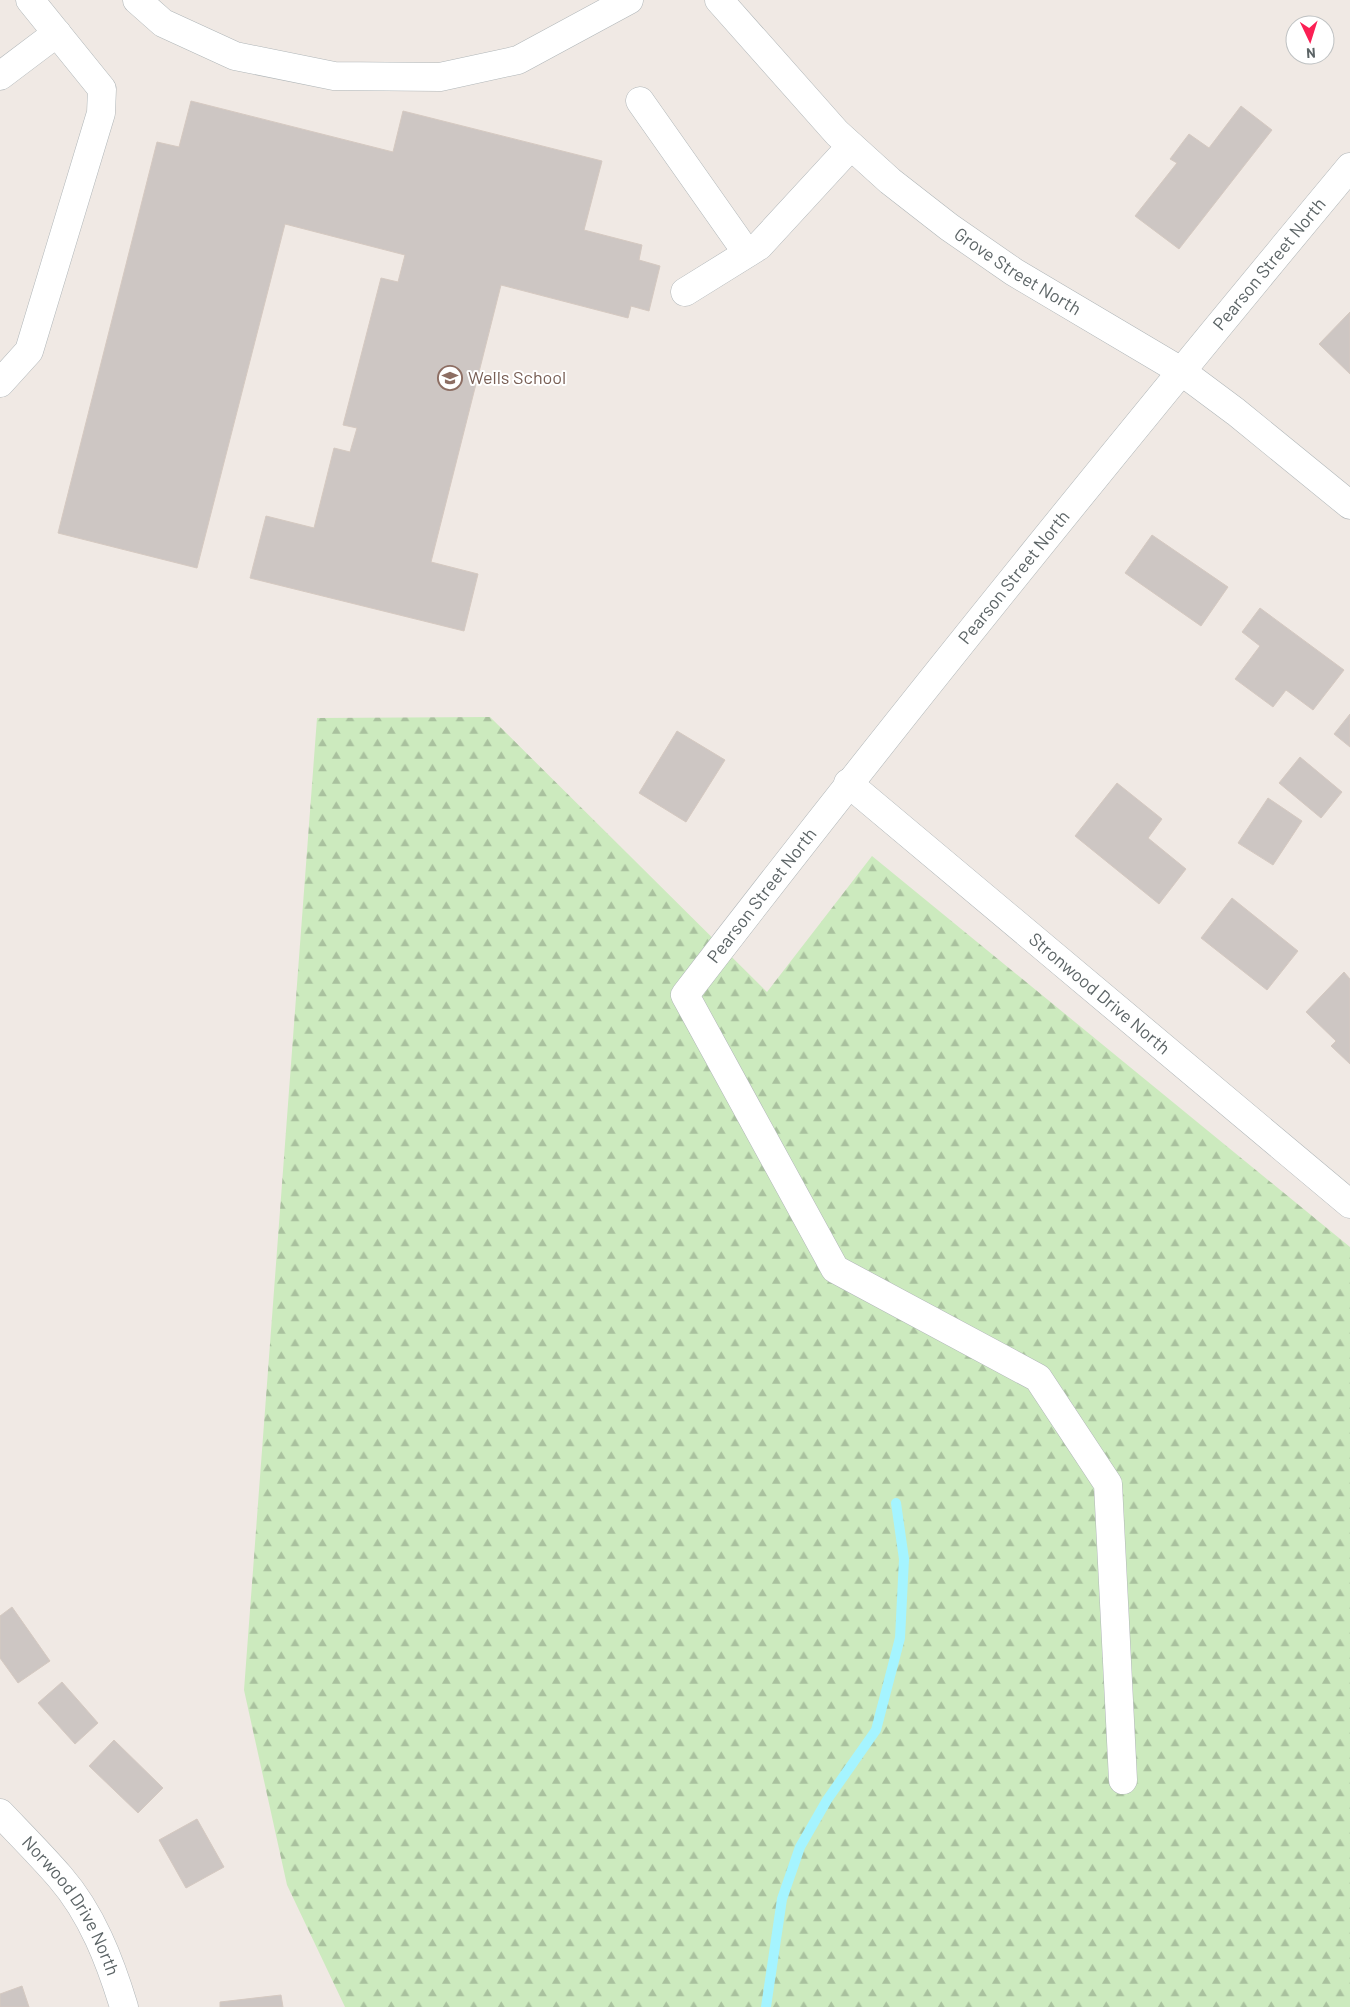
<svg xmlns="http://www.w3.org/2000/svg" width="1350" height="2007" font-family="Barlow,sans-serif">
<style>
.forest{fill:url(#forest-firs)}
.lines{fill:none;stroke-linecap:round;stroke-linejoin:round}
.stream{stroke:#a5f4ff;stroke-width:10}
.building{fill:#cdc6c3;stroke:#d5c9c1}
.minor-casing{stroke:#b0b6b8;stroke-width:29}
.minor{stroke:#fff;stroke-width:28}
.labels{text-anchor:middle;stroke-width:4;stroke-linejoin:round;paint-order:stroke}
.street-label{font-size:18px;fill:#5c6466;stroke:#fff}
.education-label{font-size:18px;fill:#785e54;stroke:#fff;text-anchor:start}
</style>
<defs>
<pattern id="forest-firs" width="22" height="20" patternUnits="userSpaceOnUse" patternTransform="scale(1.25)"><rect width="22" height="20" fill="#cceabe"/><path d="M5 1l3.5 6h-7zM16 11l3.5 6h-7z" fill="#a9c19e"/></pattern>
</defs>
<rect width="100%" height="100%" fill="#f0e9e4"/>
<!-- forest -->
<path class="forest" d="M490 717 767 992 872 856 1350 1247V2007H345L287 1885 244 1690 317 718Z"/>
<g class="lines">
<!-- stream -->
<path class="stream" d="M766 2007 782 1899 800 1847 827 1800 876 1730 900 1638 904 1559 896 1503"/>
</g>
<!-- building -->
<g class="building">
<path d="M191 101 393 152 403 111 602 161 584 230 642 245 639 260 660 266 649 311 631 306 628 318 501 285 431 562 478 574 464 631 250 578 266 516 314 528 334 448 350 452 357 428 343 425 381 278 398 282 405 255 285 224 197 568 58 533 157 142 179 147Z"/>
<path d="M1241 106 1272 130 1179 249 1135 216 1177 163 1170 159 1189 134 1209 148Z"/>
<path d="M1350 312V374L1319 344Z"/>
<path d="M1152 535 1228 587 1201 626 1125 573Z"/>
<path d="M1260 608 1344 670 1313 710 1286 690 1273 707 1235 679 1260 646 1242 632Z"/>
<path d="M1350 714V747L1334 734Z"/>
<path d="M677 731 725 760 686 822 639 793Z"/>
<path d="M1300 757 1342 792 1321 818 1279 783Z"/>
<path d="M1117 783 1162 819 1148 838 1186 869 1159 904 1075 836Z"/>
<path d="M1268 798 1302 821 1273 865 1238 843Z"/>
<path d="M1232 898 1298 951 1267 990 1201 938Z"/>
<path d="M1344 972 1350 979V1064L1331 1046 1336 1041 1306 1012Z"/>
<path d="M12 1607 50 1661 18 1683 0 1658V1616Z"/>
<path d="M62 1682 98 1723 75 1744 38 1703Z"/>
<path d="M114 1740 163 1788 138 1813 89 1766Z"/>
<path d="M197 1819 224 1867 186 1888 159 1840Z"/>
<path d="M22 1986 29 2007H0V1994Z"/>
<path d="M281 1995 283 2007H220V2002Z"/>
</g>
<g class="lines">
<defs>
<g id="minor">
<path d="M137 0 163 23 235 56 334 76 440 77 518 60 629 0"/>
<path id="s1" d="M719 0 837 133 890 181 949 227 1014 272 1181 371 1236 412 1350 505"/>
<path d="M0 76 57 33"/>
<path d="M640 101 747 253"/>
<path d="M685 292 759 246 851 146"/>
<path d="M0 383 29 351 101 113 102 89 30 0"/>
<path id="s2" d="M848 783 1350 1204"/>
<path id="s3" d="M1123 1780 1108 1484 1038 1378 835 1269 685 995C901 714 1124 439 1350 167"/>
<path id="s4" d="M0 1813C20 1834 41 1855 60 1877 92 1914 110 1961 124 2007"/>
</g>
</defs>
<!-- minor casing -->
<use href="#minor" class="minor-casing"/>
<!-- minor -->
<use href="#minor" class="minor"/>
</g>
<!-- icons -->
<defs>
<symbol id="school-ring" viewBox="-11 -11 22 22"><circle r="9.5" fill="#fff" stroke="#8d6e63" stroke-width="1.5"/><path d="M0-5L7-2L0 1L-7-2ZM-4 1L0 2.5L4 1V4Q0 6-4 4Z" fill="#8d6e63"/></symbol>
</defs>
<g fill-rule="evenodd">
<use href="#school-ring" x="436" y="364" width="28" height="28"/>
</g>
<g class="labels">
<!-- street labels -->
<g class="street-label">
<text dy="6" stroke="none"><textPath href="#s3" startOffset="1902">Pearson Street North</textPath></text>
<text dy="6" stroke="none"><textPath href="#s1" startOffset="406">Grove Street North</textPath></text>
<text dy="6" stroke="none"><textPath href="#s3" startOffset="1498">Pearson Street North</textPath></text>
<text dy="6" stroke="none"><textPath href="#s3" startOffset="1092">Pearson Street North</textPath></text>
<text dy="6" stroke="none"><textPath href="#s2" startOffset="328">Stronwood Drive North</textPath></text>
<text dy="6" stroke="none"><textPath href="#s4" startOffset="118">Norwood Drive North</textPath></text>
</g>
<!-- education labels -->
<g class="education-label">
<text x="468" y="384">Wells School</text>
</g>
</g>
<!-- north arrow -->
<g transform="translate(1310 40) rotate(176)"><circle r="24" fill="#ffffff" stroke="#bec1c2"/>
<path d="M0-4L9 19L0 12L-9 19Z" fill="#fb1f54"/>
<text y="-8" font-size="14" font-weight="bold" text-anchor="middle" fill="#5c6466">N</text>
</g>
</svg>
